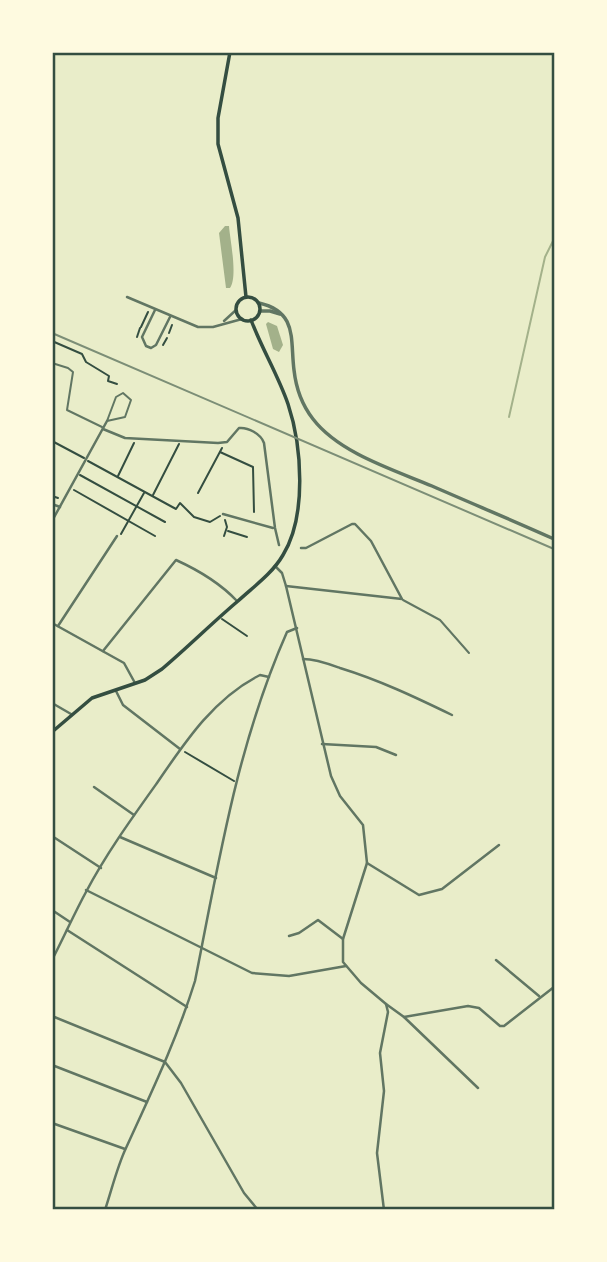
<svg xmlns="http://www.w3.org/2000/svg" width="607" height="1262" font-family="'IBM Plex Sans',sans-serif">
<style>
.water{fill:#a3b18a}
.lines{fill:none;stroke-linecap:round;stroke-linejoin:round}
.stream{stroke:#a3b18a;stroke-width:2}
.path{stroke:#344e41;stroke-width:2}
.service{stroke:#617663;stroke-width:2}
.minor{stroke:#617663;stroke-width:2.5}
.tertiary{stroke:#617663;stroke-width:3.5}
.secondary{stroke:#344e41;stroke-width:3.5}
.rail{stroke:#7c8e77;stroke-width:2}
.neatline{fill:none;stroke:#344e41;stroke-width:2.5}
</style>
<rect width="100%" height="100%" fill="#e9edc9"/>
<!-- water -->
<g class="water">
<path d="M225 226H229C230 240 238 276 230 288H226L219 233Z"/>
<path d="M268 322 277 326 283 345 279 352 273 349 266 324Z"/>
</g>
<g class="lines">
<!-- stream -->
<path class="stream" d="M509 417 545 257 554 239"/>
<!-- path -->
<g class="path">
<path d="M141 327 148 312"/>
<path d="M169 333 172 325"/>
<path d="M137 337 140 328"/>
<path d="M52 341 82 354 86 362 109 376 108 381 117 384"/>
<path d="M163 345 167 338"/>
<path d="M52 441 84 458"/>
<path d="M220 452 253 467 254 512"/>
<path d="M88 461 176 509 180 503 194 517 210 522 220 516"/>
<path d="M80 475 165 522"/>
<path d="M118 476 134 443"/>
<path d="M74 490 155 536"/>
<path d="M198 493 222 448"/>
<path d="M153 495 179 444"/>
<path d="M52 496 58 498"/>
<path d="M228 531 247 537"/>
<path d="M121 534 144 493"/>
<path d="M224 536 227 527 225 520"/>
<path d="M222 619 247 636"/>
<path d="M185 752 234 781"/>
</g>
<!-- service -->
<g class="service">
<path d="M52 363 68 368 73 372 67 410 102 427"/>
<path d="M123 393 131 400 125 417 107 421 116 397Z"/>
<path d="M403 600 440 620 469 653"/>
</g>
<!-- minor -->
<g class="minor">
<path d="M127 297 198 327H213L242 319"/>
<path d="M155 310 142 337 146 346 151 348 156 345 170 317"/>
<path d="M224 321 236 310"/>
<path d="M103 429 125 438 218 443 227 442 239 428C248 427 261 434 264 443L275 528 279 545"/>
<path d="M52 504 60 507"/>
<path d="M223 514 273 528"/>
<path d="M52 521 107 421"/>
<path d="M275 566 282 573 286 586 331 776 340 796 363 825 367 863 343 939V962L361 983 386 1004 388 1012 380 1053 384 1091 377 1153 384 1210"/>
<path d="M286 586 402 599 371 541 355 524H352L306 548H301"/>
<path d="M52 623 124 663 135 683"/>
<path d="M58 626 117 536"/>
<path d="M103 651 176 560C198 570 220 583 237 601"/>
<path d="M303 659C316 659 329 664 340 668 379 680 415 697 452 715"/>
<path d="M116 691 123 705 180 749"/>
<path d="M52 703 71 714"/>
<path d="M322 744 376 747 396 755"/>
<path d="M94 787 134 815"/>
<path d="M52 836 101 868"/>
<path d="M120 837 216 878"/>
<path d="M367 863 419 895 442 889 499 845"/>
<path d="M86 890 252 973 289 976 346 966"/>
<path d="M52 910 70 922"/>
<path d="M67 930 187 1007"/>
<path d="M289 936 299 933 318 920 343 939"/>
<path d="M52 960C64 937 74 914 86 892 106 854 132 818 157 783 185 742 214 698 260 675L269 677"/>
<path d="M496 960 539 996"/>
<path d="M386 1004 404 1017 478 1088"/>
<path d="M52 1016 165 1062 181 1083 244 1193 258 1210"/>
<path d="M404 1017 468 1006 479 1008 500 1026H504L554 987"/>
<path d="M52 1065 147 1102"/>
<path d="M52 1123 125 1149"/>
<path d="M105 1210C112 1189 117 1167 126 1148 151 1093 177 1039 195 981 219 861 237 745 287 632L297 628"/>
</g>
<!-- tertiary -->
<g class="tertiary">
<path d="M259 303C298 312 290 339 294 370 296 388 302 405 313 419 339 453 394 470 432 486 473 504 514 521 554 539"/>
<path d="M260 311H270L280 314"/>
</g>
<!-- secondary -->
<g class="secondary">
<path d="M230 52 218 118V144L238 218 246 297"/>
<circle cx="248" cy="309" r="12"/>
<path d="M52 732 92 698 145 680 162 669C188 647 212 623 238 601 253 587 272 574 283 555 307 516 302 446 288 404 278 375 262 349 251 320"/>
</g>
<!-- rail -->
<path class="rail" d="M52 333 554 549"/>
</g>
<!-- border -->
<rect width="607" height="1262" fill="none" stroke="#fefae0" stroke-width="108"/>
<rect x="54" y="54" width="499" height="1154" class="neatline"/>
</svg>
